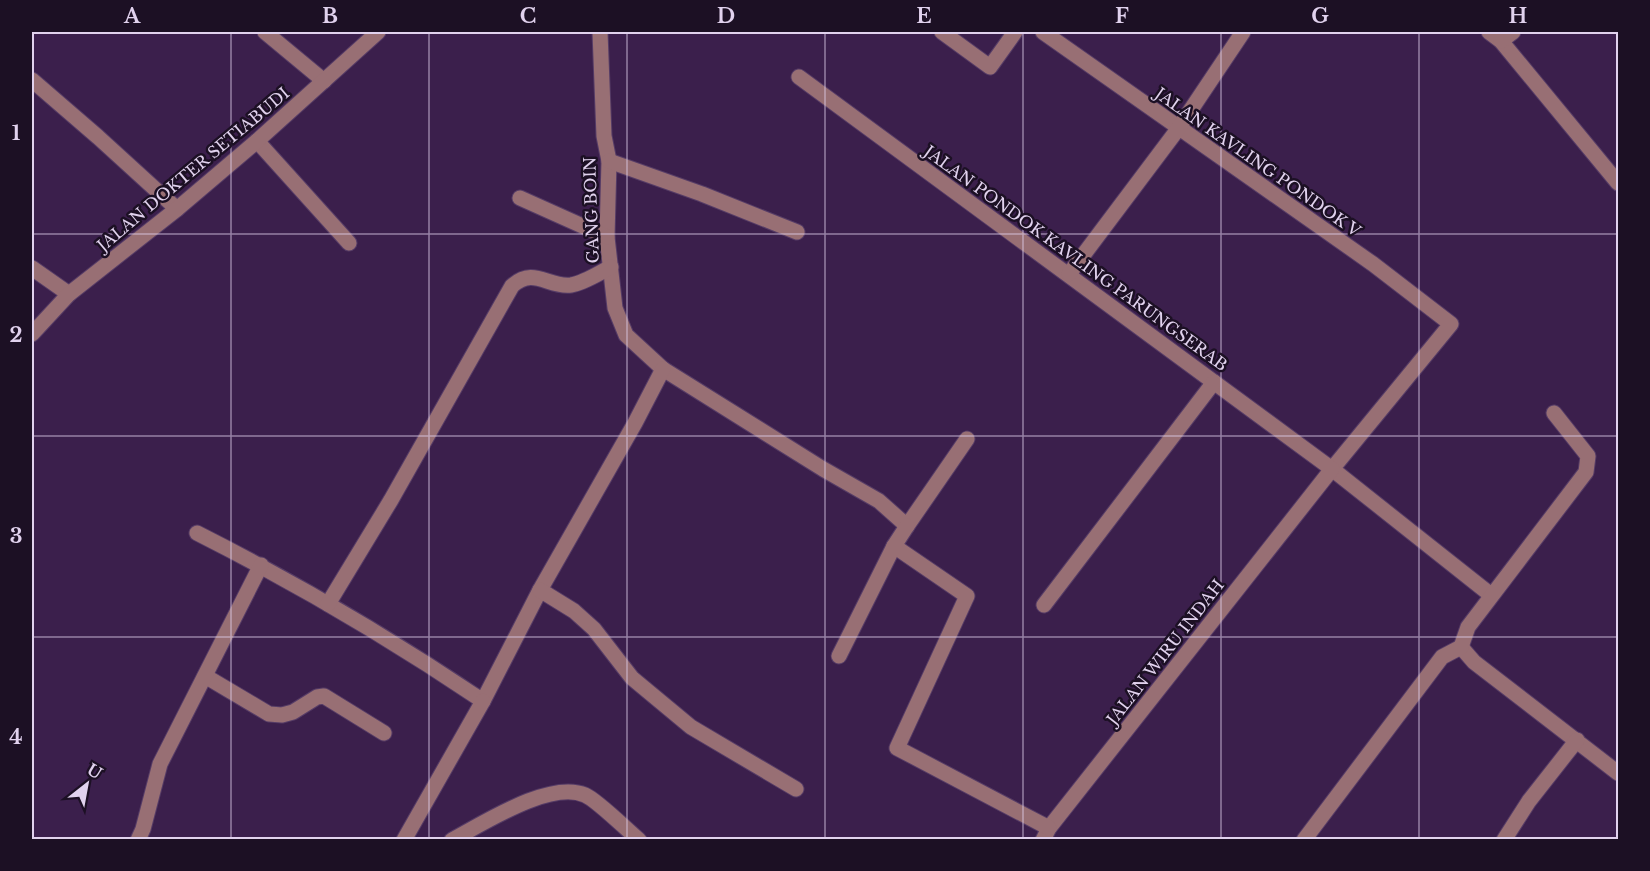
<svg xmlns="http://www.w3.org/2000/svg" width="1650" height="871" font-family="'Libre Baskerville',serif">
<style>
.lines{fill:none;stroke-linecap:round;stroke-linejoin:round}
.minor-casing{stroke:#563c66;stroke-width:17}
.minor{stroke:#986f74;stroke-width:15}
.grid{fill:none;stroke:#e1d2ee;stroke-width:1.5;stroke-opacity:0.55}
.labels{text-anchor:middle;stroke-width:5;stroke-linejoin:round;paint-order:stroke}
.street-label{font-size:16px;fill:#e1d2ee;stroke:#1c1024}
.neatline{fill:none;stroke:#e1d2ee;stroke-width:2}
.grid-label{font-size:20px;text-anchor:middle;font-weight:bold;fill:#e1d2ee}
</style>
<rect width="100%" height="100%" fill="#3b1f4c"/>
<g class="lines">
<defs>
<g id="minor">
<path d="M265 32 324 81"/>
<path d="M600 32 604 136 609 161 607 237 615 308 626 335 663 369 823 469 879 501 907 526 967 439"/>
<path d="M942 32 990 67 1015 32"/>
<path d="M1043 32 1373 264 1451 324 1332 469 1491 595"/>
<path d="M1489 32 1501 41 1618 183"/>
<path d="M1501 41 1513 32"/>
<path d="M799 77 1332 469 1049 828 1043 840"/>
<path d="M32 80 98 137 177 209"/>
<path d="M257 141 349 243"/>
<path d="M609 161 702 194 797 232"/>
<path d="M520 198 607 237"/>
<path d="M32 268 69 294"/>
<path d="M1069 274 1178 129 1243 32"/>
<path d="M32 334 69 294 177 209 257 141 378 32"/>
<path d="M197 533C296 583 391 639 483 701L540 590 635 423 663 369"/>
<path d="M894 546 967 596 897 748 1049 828"/>
<path d="M540 590 574 611 594 629 632 678 691 727 796 789"/>
<path d="M328 604 391 500 512 286C534 266 548 288 571 285 584 283 599 273 611 267"/>
<path d="M1044 605 1214 382"/>
<path d="M1461 647 1474 662 1618 773"/>
<path d="M839 656 894 546 907 526"/>
<path d="M205 676 269 714 282 715 293 712 317 697 324 696 384 733"/>
<path d="M138 840 143 829 160 764 261 565"/>
<path d="M404 840 483 701"/>
<path d="M452 840C484 823 550 780 585 795 597 800 627 830 639 840"/>
<path d="M1304 840 1442 657 1461 647 1468 627 1586 472 1588 456 1554 413"/>
<path d="M1504 840 1529 801 1577 740"/>
</g>
</defs>
<!-- minor casing -->
<use href="#minor" class="minor-casing"/>
<!-- minor -->
<use href="#minor" class="minor"/>
</g>
<!-- grid -->
<path class="grid" d="M231 32V840M429 32V840M627 32V840M825 32V840M1023 32V840M1221 32V840M1419 32V840M32 234H1618M32 436H1618M32 637H1618"/>
<g class="labels">
<!-- street labels -->
<g class="street-label">
<text transform="translate(1258 162) rotate(35)" y="6">JALAN KAVLING PONDOK V</text>
<text transform="translate(193 169) rotate(-40)" y="6">JALAN DOKTER SETIABUDI</text>
<text transform="translate(591 210) rotate(-92)" y="6">GANG BOIN</text>
<text transform="translate(1076 258) rotate(36)" y="6">JALAN PONDOK KAVLING PARUNGSERAB</text>
<text transform="translate(1165 652) rotate(-52)" y="6">JALAN WIRU INDAH</text>
</g>
</g>
<!-- border -->
<rect width="1650" height="871" fill="none" stroke="#1c1024" stroke-width="66"/>
<!-- north arrow -->
<g transform="translate(87 784) rotate(31)" stroke="#1c1024" stroke-width="4.5" paint-order="stroke">
<path d="M0-4.5L10 22L0 15L-10 22Z" fill="#e1d2ee"/>
<text y="-9" font-size="16" font-weight="bold" text-anchor="middle" fill="#e1d2ee">U</text>
</g>
<rect x="33" y="33" width="1584" height="805" class="neatline"/>
<g class="grid-label">
<text x="132" y="23">A</text>
<text x="330" y="23">B</text>
<text x="528" y="23">C</text>
<text x="726" y="23">D</text>
<text x="924" y="23">E</text>
<text x="1122" y="23">F</text>
<text x="1320" y="23">G</text>
<text x="1518" y="23">H</text>
<text x="16" y="140">1</text>
<text x="16" y="342">2</text>
<text x="16" y="543">3</text>
<text x="16" y="744">4</text>
</g>
</svg>
